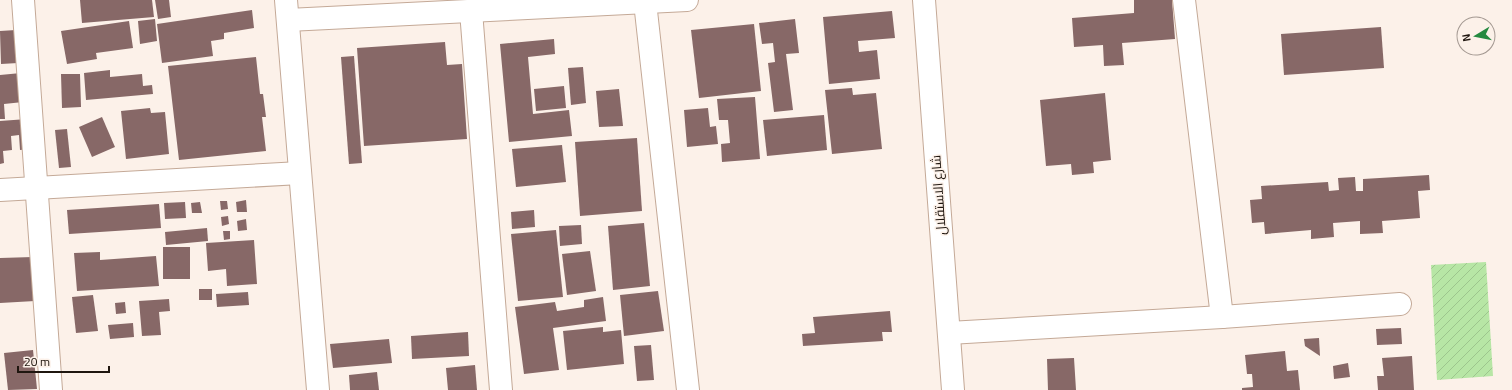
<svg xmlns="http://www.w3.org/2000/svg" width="1512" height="390" font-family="Georgia,Cairo,serif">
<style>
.garden{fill:url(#garden-furrows)}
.building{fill:#876867}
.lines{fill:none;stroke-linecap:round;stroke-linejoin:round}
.minor-casing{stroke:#c4a997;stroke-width:24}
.highway-casing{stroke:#c4a997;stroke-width:24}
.minor{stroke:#fff;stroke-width:22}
.highway{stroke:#fff;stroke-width:22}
.labels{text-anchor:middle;stroke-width:3;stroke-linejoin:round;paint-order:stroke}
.street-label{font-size:13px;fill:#1f160f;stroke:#fcf1e9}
</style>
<defs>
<pattern id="garden-furrows" width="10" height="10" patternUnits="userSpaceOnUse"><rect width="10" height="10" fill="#b7e6a5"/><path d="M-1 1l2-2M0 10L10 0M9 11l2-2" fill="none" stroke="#9dc58d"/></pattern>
</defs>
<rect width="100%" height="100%" fill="#fcf1e9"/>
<!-- garden -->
<path class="garden" d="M1486 262 1493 376 1437 380 1431 265Z"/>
<!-- building -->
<g class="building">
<path d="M80 0H152L154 17 82 23Z"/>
<path d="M155 0H169L171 17 158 19Z"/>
<path d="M1134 0H1172L1175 39 1122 43 1124 65 1104 66 1103 45 1074 47 1072 18 1134 13Z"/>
<path d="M252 10 254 28 224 33V39L211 41 213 56 162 63 157 24Z"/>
<path d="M892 11 895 38 858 41 859 52 877 50 880 79 829 84 823 17Z"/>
<path d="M155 19 157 41 140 44 138 21Z"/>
<path d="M795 19 799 53 786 54 793 110 774 112 768 63 775 62 773 43 762 44 759 23Z"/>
<path d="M129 21 133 48 96 53 97 59 67 64 61 31Z"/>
<path d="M754 24 761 91 699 98 691 30Z"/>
<path d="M1381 27 1384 68 1284 75 1281 34Z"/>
<path d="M16 30 18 63 1 64 0 31Z"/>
<path d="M554 39 555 54 528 57 533 114 569 110 572 136 509 142 500 44Z"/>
<path d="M445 42 447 65 462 64 467 139 364 146 357 48Z"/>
<path d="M354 56 362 163 349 164 341 57Z"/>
<path d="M256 57 260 94H263L266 117H262L266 151 179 160 168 66Z"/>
<path d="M583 67 586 103 571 105 568 68Z"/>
<path d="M110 70V77L142 74 143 86 152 85 153 94 86 100 84 73Z"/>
<path d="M21 73 23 102 4 104 5 119H0V75Z"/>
<path d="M61 74H80L81 107 62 108Z"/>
<path d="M564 86 566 108 536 111 534 89Z"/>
<path d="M852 88 853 95 876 93 882 149 832 154 825 90Z"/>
<path d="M619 89 623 126 599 127 596 91Z"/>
<path d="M1105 93 1111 160 1093 162 1094 173 1072 175 1071 164 1046 166 1040 100Z"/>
<path d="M755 97 760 159 722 162 721 144 730 143 728 120H719L717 99Z"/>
<path d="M150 108 151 113 165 112 169 154 126 159 121 111Z"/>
<path d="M708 108 710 127 716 126 718 144 687 147 684 110Z"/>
<path d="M824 115 827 150 767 156 763 120Z"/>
<path d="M102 117 115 147 92 157 79 127Z"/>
<path d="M27 119 30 149 20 150 19 135 11 136 12 150 3 151 4 163 0 164V121Z"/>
<path d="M67 129 71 167 59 168 55 130Z"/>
<path d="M637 138 642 211 580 216 575 142Z"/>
<path d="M562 145 566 182 516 187 512 149Z"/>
<path d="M1429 175 1430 190 1418 191 1420 218 1382 221 1383 233 1360 234V221L1333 223 1334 237 1311 239V230L1265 234 1264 222 1252 223 1250 200 1262 199 1261 186 1328 182 1329 191 1339 190 1338 178 1355 177 1356 191H1363V179Z"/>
<path d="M246 200 247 212H237L236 202Z"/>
<path d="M220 201H227L228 209 221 210Z"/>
<path d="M185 202 186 218 165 219 164 203Z"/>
<path d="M200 202 202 213H192L191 203Z"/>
<path d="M159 204 161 228 69 234 67 210Z"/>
<path d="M534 210 535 227 512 229 511 212Z"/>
<path d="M228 216 229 224 222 226 221 217Z"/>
<path d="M246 219 247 230 238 231 237 221Z"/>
<path d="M644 223 650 286 613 290 608 226Z"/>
<path d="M581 225 582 244 560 246 559 226Z"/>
<path d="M207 228 208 241 166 245 165 232Z"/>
<path d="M556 230 563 297 518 301 511 234Z"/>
<path d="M223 231H230V239L224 240Z"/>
<path d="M254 240 257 284 227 286 226 269 208 271 206 243Z"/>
<rect x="163" y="247" width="27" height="32"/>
<path d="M590 251 596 291 567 295 562 254Z"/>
<path d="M100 252V260L156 256 159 286 77 291 74 253Z"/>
<path d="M33 257 35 301 0 303V258Z"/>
<rect x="199" y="289" width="13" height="11"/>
<path d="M658 291 664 331 624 336 620 295Z"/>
<path d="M248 292 249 305 217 307 216 294Z"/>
<path d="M93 295 98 331 76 333 72 297Z"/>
<path d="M603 297 606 321 553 328 559 370 524 374 515 307 555 302 557 311 584 307V300Z"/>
<path d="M169 299 170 311 159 312 161 335 142 336 139 301Z"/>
<path d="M125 302 126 313 116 314 115 303Z"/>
<path d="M890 311 892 332H882L883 341 803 346 802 334 815 333 813 317Z"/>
<path d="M133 323 134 337 110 339 108 325Z"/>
<path d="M603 327V332L621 330 624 364 567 370 563 331Z"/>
<path d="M1401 328 1402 344 1377 345 1376 329Z"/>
<path d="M468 332 469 356 412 359 411 336Z"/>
<path d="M1319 338 1320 356 1305 346 1304 339Z"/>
<path d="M389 339 392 363 333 368 330 344Z"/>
<path d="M651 345 654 380 637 381 634 346Z"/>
<path d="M33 350 37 389 8 390 4 353Z"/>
<path d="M1285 351 1287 371 1298 370 1300 390H1242V388L1253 387 1252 374H1247L1245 355Z"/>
<path d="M1412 356 1414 390H1378L1377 376H1384L1382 358Z"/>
<path d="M1074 358 1076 390H1048L1047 359Z"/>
<path d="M1348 363 1350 377 1334 379 1333 366Z"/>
<path d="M475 365 477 390H448L446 368Z"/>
<path d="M377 372 379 390H350L349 375Z"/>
</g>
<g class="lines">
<defs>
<g id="minor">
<path d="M23 0 51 390"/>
<path d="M286 0 318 390"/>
<path d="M1184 0 1222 317"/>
<path d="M645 2 688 390"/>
<path d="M471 11 501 390"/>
<path d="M288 20 687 0"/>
<path d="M0 190 300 173"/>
<path d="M949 333 1222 317 1400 304"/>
</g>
<path id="highway" d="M924 0 953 390"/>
</defs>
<!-- minor casing -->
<use href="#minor" class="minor-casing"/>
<!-- highway casing -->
<use href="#highway" class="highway-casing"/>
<!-- minor -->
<use href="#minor" class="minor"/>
<!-- highway -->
<use href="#highway" class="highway"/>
</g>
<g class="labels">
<!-- street labels -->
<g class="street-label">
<text transform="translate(938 195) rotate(-94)" y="5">شارع الاستقلال</text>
</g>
</g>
<!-- north arrow -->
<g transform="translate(1476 36) rotate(260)"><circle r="19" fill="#fcf1e9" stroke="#a49992"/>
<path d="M0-3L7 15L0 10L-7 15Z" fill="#258a40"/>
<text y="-6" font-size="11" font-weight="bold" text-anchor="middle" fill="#1f160f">N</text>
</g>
<!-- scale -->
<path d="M18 366v6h91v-6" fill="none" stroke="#1f160f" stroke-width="2"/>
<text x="24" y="366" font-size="12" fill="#1f160f" stroke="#fcf1e9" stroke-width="3" paint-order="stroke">20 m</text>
</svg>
